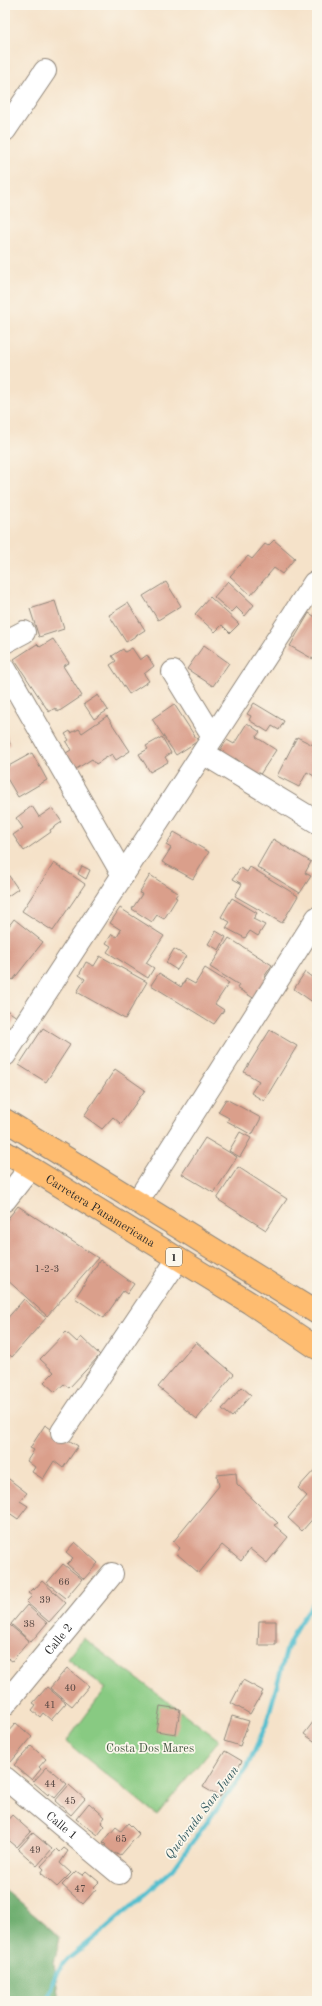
<svg xmlns="http://www.w3.org/2000/svg" width="322" height="2006" font-family="'Old Standard TT',serif">
<style>
.green{fill:#88ca82;stroke:#5a7a56}
.forest{fill:#6eae70;stroke:#4c6c4e}
.lines{fill:none;stroke-linecap:round;stroke-linejoin:round}
.stream{stroke:#54bfcf;stroke-width:4.5}
.building{fill:#da9f8b}
.minor-casing{stroke:#90867a;stroke-width:24}
.highway-casing{stroke:#90867a;stroke-width:24}
.minor{stroke:#fff;stroke-width:22}
.highway{stroke:#febc70;stroke-width:22}
.labels{text-anchor:middle;stroke-width:3.5;stroke-linejoin:round;paint-order:stroke}
.number-label{font-size:10px;fill:#574843}
.shield{fill:#fbf7ec;stroke:#696865;stroke-width:1}
.shield-label{font-size:11px;font-weight:bold;fill:#2b2b2b}
.street-label{font-size:12px;fill:#2b2b2b;stroke:#fbf7ec}
.park-label{font-size:12px;fill:#475b45;stroke:#fbf7ec}
.water-label{font-size:13px;font-style:italic;fill:#395f64;stroke:#fbf7ec}
</style>
<rect width="100%" height="100%" fill="#fbf7ec"/>
<filter id="ink" filterUnits="userSpaceOnUse"><feTurbulence type="fractalNoise" baseFrequency=".025" numOctaves="2"/><feDisplacementMap in="SourceGraphic" scale="8" xChannelSelector="R" yChannelSelector="G"/><feConvolveMatrix kernelMatrix="1 2 1 2 8 2 1 2 1" color-interpolation-filters="sRGB"/></filter>
<filter id="wash" filterUnits="userSpaceOnUse"><feTurbulence type="fractalNoise" baseFrequency=".012" numOctaves="4" result="noise"/><feDisplacementMap in="SourceGraphic" scale="16" xChannelSelector="R" yChannelSelector="G"/><feGaussianBlur stdDeviation="0.9" result="paint"/><feColorMatrix in="noise" values="0 0 0 0 0 0 0 0 0 0 0 0 0 0 0 0 0 1.4 0 .05"/><feComposite in="paint" operator="in"/></filter>
<g filter="url(#wash)">
<rect width="100%" height="100%" fill="#f5e2c9"/>
<!-- green -->
<path class="green" d="M83 1638 219 1740 157 1815 66 1742 106 1688 67 1659Z"/>
<!-- forest -->
<path class="forest" d="M5 1890 60 1937 54 1964 59 2001H5Z"/>
<g class="lines">
<!-- stream -->
<path class="stream" d="M50 2001 49 1994 56 1973 68 1959 98 1935 171 1871 246 1769 266 1725 287 1648 298 1625 317 1598"/>
</g>
<g id="blocks">
<!-- building -->
<g class="building">
<path d="M274 540 295 558 282 574 274 568 251 595 230 576 248 556 252 559 265 544 268 546Z"/>
<path d="M228 581 254 605 245 616 236 607 231 612 214 597Z"/>
<path d="M166 582 181 606 158 620 143 596Z"/>
<path d="M210 597 239 624 230 633 222 625 215 632 195 614Z"/>
<path d="M55 601 64 629 39 637 30 609Z"/>
<path d="M128 603 145 630 126 642 109 615Z"/>
<path d="M309 613 317 618V652L313 659 290 646Z"/>
<path d="M53 639 69 663 63 666 82 696 58 712 55 708 49 712 14 659 37 644 40 647Z"/>
<path d="M204 645 229 663 213 686 187 669Z"/>
<path d="M132 648 140 660 147 655 154 666 144 674 149 681 129 694 110 665 116 661 112 656 123 649 125 652Z"/>
<path d="M98 695 108 710 94 719 84 704Z"/>
<path d="M254 703 284 721 279 730 272 726 268 732 249 720 251 716 247 714Z"/>
<path d="M174 704 198 741 176 755 152 719Z"/>
<path d="M107 716 130 751 116 760 112 754 96 764 92 759 76 769 66 753 71 750 66 742 69 740 65 734 70 731 71 733 79 729 82 733Z"/>
<path d="M247 723 260 732 256 737 276 750 259 776 245 773 248 767 235 758 233 763 218 753 227 740 234 744Z"/>
<path d="M5 730 10 744 5 748Z"/>
<path d="M162 737 171 753 165 757 168 762 150 772 139 754 148 749 146 746Z"/>
<path d="M297 737 317 747 315 757H317V776L316 777 307 772 299 787 277 776Z"/>
<path d="M32 753 47 780 18 797 5 775V768Z"/>
<path d="M32 806 39 817 52 808 62 822 50 830 51 832 24 851 13 835 23 828 16 818Z"/>
<path d="M174 832 209 852 193 879 162 862 171 848 166 845Z"/>
<path d="M273 839 311 862 305 873 311 876 300 893 257 867Z"/>
<path d="M54 863 85 884 53 931 22 911Z"/>
<path d="M82 866 90 870 86 879 78 874Z"/>
<path d="M250 867 298 896 282 923 235 896 242 884 233 879 240 868 247 872Z"/>
<path d="M5 870 18 889 5 898Z"/>
<path d="M150 875 178 893 175 897 177 898 164 919 157 915 152 922 132 909 142 894 139 893Z"/>
<path d="M232 898 257 913 253 919 265 925 258 936 250 931 245 938 226 928 230 922 221 917Z"/>
<path d="M120 908 164 936 146 963 154 968 148 978 107 952 111 946 106 943 112 934 117 937 121 930 110 923Z"/>
<path d="M14 919 43 942 13 980 5 974V931Z"/>
<path d="M216 931 226 937 219 950 208 944Z"/>
<path d="M229 938 272 965 264 977 267 980 255 999 237 988 239 985 210 967Z"/>
<path d="M174 949 186 956 177 970 166 963Z"/>
<path d="M100 956 147 982 125 1019 77 992 85 979 79 975 86 962 94 966Z"/>
<path d="M205 968 229 983 215 1004 224 1010 214 1024 151 985 159 973 181 987 186 979 195 984Z"/>
<path d="M305 972 313 978 317 972V1005L294 989Z"/>
<path d="M5 1009 17 1017 5 1035Z"/>
<path d="M43 1028 70 1045 46 1082 19 1065Z"/>
<path d="M270 1030 297 1046 264 1101 251 1093 259 1081 244 1072Z"/>
<path d="M115 1069 145 1090 121 1124 113 1117 102 1129 84 1116Z"/>
<path d="M226 1099 261 1118 252 1135 227 1121 229 1118 218 1112Z"/>
<path d="M240 1132 251 1138 240 1157 229 1151Z"/>
<path d="M205 1138 237 1157 214 1193 182 1174Z"/>
<path d="M238 1167 287 1199 266 1230 217 1199Z"/>
<path d="M18 1206 98 1258 47 1316 5 1278V1222Z"/>
<path d="M100 1260 134 1284 127 1294 123 1291 104 1318 75 1298Z"/>
<path d="M24 1299 46 1318 12 1357 5 1351V1321Z"/>
<path d="M66 1332 77 1342 81 1337 100 1355 69 1388 64 1384 55 1392 44 1382 54 1372 40 1359Z"/>
<path d="M196 1342 234 1374 197 1419 158 1387Z"/>
<path d="M242 1387 251 1395 232 1417 222 1409Z"/>
<path d="M45 1425 78 1446 63 1468 54 1461 43 1479 32 1472 35 1467 27 1461 34 1450 30 1448Z"/>
<path d="M317 1467V1514L302 1531 288 1518 307 1496 298 1488Z"/>
<path d="M236 1473 237 1484 278 1523 274 1525 288 1537 267 1563 250 1549 241 1561 222 1545 199 1573 176 1553 180 1548 173 1542 219 1486 217 1475Z"/>
<path d="M5 1476 27 1493 20 1501 28 1506 18 1519 5 1510Z"/>
<path d="M75 1542 98 1563 84 1579 67 1564 73 1558 66 1552Z"/>
<path d="M63 1564 82 1579 66 1598 47 1583Z"/>
<path d="M42 1581 66 1603 49 1622 26 1602 32 1596 28 1593 33 1588 34 1590Z"/>
<path d="M27 1605 47 1623 31 1642 11 1624Z"/>
<path d="M5 1621 29 1641 12 1661 5 1656Z"/>
<path d="M259 1621H276V1645H258Z"/>
<path d="M67 1668 89 1686 72 1706 50 1688Z"/>
<path d="M243 1680 263 1691 250 1714 231 1703Z"/>
<path d="M47 1687 66 1703 51 1720 43 1713 40 1717 32 1710 36 1705 33 1703Z"/>
<path d="M160 1706 180 1709 176 1734 156 1731Z"/>
<path d="M232 1716 249 1721 240 1746 224 1741Z"/>
<path d="M317 1717V1743L304 1734Z"/>
<path d="M16 1723 32 1737 11 1762 5 1757V1735Z"/>
<path d="M31 1746 46 1759 39 1767 41 1769 32 1780 14 1765Z"/>
<path d="M225 1751 242 1761 220 1797 203 1787Z"/>
<path d="M47 1767 67 1784 55 1798 49 1793 48 1795 33 1782Z"/>
<path d="M69 1785 85 1799 71 1815 55 1801Z"/>
<path d="M89 1803 105 1817 101 1822 105 1826 98 1835 76 1819Z"/>
<path d="M12 1815 31 1832 17 1847 5 1837 7 1827 5 1823Z"/>
<path d="M128 1823 139 1834 120 1856 115 1853 113 1856 103 1847 106 1845 103 1842 116 1827 121 1831Z"/>
<path d="M33 1833 52 1849 37 1866 18 1849Z"/>
<path d="M64 1848 68 1851 60 1863 71 1873 57 1887 41 1873 44 1869 41 1866 57 1849 60 1852Z"/>
<path d="M76 1871 82 1875 86 1871 99 1882 94 1887 96 1889 83 1904 62 1885Z"/>
</g>
</g>
</g>
<g filter="url(#ink)">
<use href="#blocks" fill-opacity="0" stroke="#90867a" stroke-width="1"/>
<g class="lines">
<defs>
<g id="minor">
<path d="M5 130 45 71"/>
<path d="M5 642 24 632"/>
<path d="M5 669 123 875"/>
<path d="M173 672 213 737"/>
<path d="M203 753 317 822"/>
<path d="M5 1055 314 583 317 585"/>
<path d="M5 1200 30 1168"/>
<path d="M137 1202 317 918"/>
<path d="M62 1432 178 1259"/>
<path id="s1" d="M5 1704 112 1574"/>
<path id="s2" d="M5 1778 119 1873"/>
</g>
<g id="highway">
<path d="M5 1120 317 1313"/>
<path id="s3" d="M5 1152 250 1303 317 1348"/>
</g>
</defs>
<!-- minor casing -->
<use href="#minor" class="minor-casing"/>
<!-- highway casing -->
<use href="#highway" class="highway-casing"/>
<!-- minor -->
<use href="#minor" class="minor"/>
<!-- highway -->
<use href="#highway" class="highway"/>
</g>
</g>
<g class="labels">
<!-- number labels -->
<g class="number-label">
<text x="47" y="1272">1-2-3</text>
<text x="64" y="1585">66</text>
<text x="45" y="1603">39</text>
<text x="29" y="1627">38</text>
<text x="70" y="1691">40</text>
<text x="50" y="1708">41</text>
<text x="50" y="1787">44</text>
<text x="70" y="1804">45</text>
<text x="121" y="1842">65</text>
<text x="35" y="1853">49</text>
<text x="80" y="1892">47</text>
</g>
<!-- shield labels -->
<rect class="shield" x="166" y="1248" width="16" height="18" rx="3"/>
<g class="shield-label">
<text x="174" y="1261">1</text>
</g>
<!-- street labels -->
<g class="street-label">
<text dy="4" stroke="none"><textPath href="#s3" startOffset="112">Carretera Panamericana</textPath></text>
<text dy="4" stroke="none"><textPath href="#s1" startOffset="84">Calle 2</textPath></text>
<text dy="4" stroke="none"><textPath href="#s2" startOffset="74">Calle 1</textPath></text>
</g>
<!-- park labels -->
<g class="park-label">
<text x="150" y="1752">Costa Dos Mares</text>
</g>
<!-- water labels -->
<g class="water-label">
<text transform="translate(201 1812) rotate(-53)" y="5">Quebrada San Juan</text>
</g>
</g>
<!-- margin -->
<rect width="322" height="2006" fill="none" stroke="#fbf7ec" stroke-width="20"/>
</svg>
